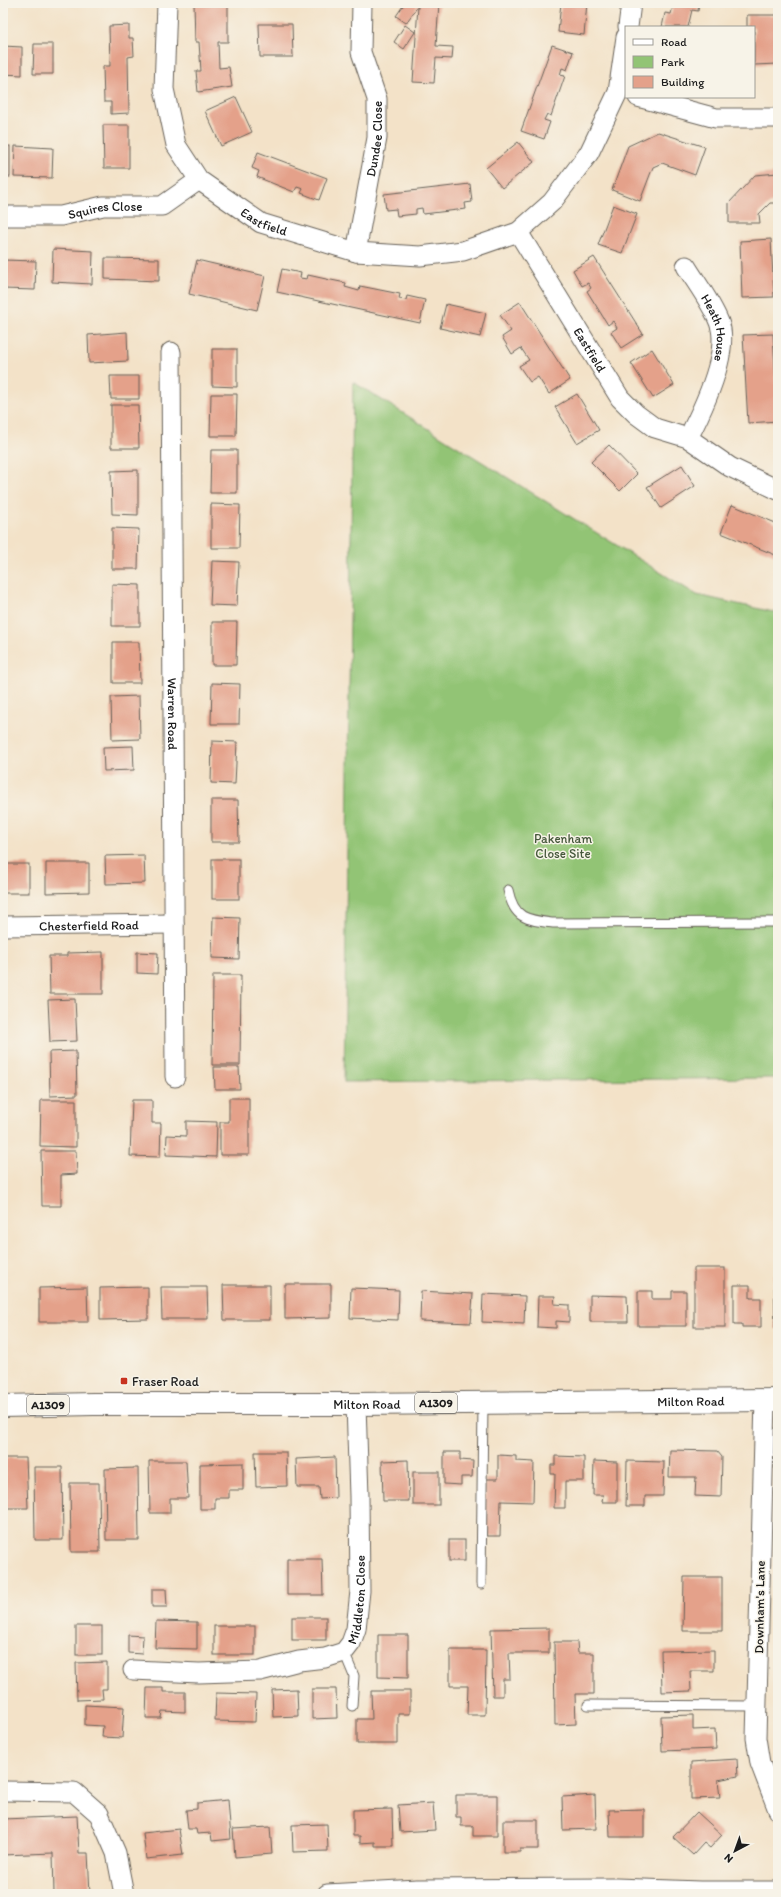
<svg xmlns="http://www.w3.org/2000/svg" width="781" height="1897" font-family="Itim,sans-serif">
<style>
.green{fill:#92c475;stroke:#577048}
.building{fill:#e4a18a}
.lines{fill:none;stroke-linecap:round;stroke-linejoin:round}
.service-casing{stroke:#676158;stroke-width:11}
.minor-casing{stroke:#676158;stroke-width:21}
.primary-casing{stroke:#676158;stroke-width:24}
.service{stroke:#fff;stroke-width:9}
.minor{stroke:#fff;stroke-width:19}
.primary{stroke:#fff;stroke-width:22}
.poi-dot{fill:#c8321e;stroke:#f7f3e8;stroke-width:1.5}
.labels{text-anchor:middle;stroke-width:3;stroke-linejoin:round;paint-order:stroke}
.shield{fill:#f7f3e8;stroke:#5e5c59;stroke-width:1}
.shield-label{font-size:12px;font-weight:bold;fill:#1c1c1c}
.street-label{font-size:13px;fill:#1c1c1c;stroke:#f7f3e8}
.park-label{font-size:13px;fill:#45573b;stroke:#f7f3e8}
.poi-label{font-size:13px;fill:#1c1c1c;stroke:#f7f3e8;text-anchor:start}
</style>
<rect width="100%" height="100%" fill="#f7f3e8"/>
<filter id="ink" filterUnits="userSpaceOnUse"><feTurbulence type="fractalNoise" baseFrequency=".025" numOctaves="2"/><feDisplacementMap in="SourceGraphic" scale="8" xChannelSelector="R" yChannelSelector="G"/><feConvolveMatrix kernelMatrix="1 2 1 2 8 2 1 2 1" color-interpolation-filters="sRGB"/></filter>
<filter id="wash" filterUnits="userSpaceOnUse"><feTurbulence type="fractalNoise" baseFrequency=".012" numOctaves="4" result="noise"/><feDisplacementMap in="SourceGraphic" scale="16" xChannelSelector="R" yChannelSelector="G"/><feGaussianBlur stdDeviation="0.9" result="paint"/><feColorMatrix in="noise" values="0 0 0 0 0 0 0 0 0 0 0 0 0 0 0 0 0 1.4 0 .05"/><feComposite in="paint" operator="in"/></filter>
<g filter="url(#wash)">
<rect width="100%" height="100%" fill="#f3e2c8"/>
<!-- green -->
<path class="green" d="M353 382 697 595 778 613V1078L344 1082Z"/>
<g id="blocks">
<!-- building -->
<g class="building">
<path d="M194 3H228V42H218L219 68 229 67 232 87 198 92 196 71H201L199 42H195Z"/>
<path d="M405 3H414L418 6V3H439L436 46 453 47 452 59 436 58 434 83 413 82 418 6 406 23 396 16Z"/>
<path d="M561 3H587L584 35 558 32Z"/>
<path d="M674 3H699L698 11 692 10 688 27H662L665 13 671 14Z"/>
<path d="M747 15H778V64L754 65V27H747Z"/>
<path d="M259 24H292L293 57H260Z"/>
<path d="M129 25V38H133L134 56 128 57 129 113 111 114V102H104L103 66H110L109 26Z"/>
<path d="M405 25 415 32 404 49 394 42Z"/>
<path d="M34 44H53V74H33Z"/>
<path d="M552 45 573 52 567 70 562 68 560 75 565 76 551 116 547 114 544 120 550 122 544 139 521 131Z"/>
<path d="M3 46 22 47V75L3 74Z"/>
<path d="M236 97 252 132 221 146 205 111Z"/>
<path d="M103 125H129V168H104Z"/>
<path d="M658 132 705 147 695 175 662 163 653 167 640 201 612 190 628 146Z"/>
<path d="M518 142 534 162 502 188 486 168Z"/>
<rect x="3" y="146" width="7" height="31"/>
<path d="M15 146 53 148 52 178 14 177Z"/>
<path d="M258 152 327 178 319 200 301 193 303 189 297 187 294 192 257 177 259 171 252 168Z"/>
<path d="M778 173V203H770L759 214 760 223H729V203L755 175Z"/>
<path d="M470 184 472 202 465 203 466 209 423 214 422 208 416 209V214L397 216 396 209 386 210 384 194Z"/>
<path d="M613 205 637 214 622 253 598 245Z"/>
<path d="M771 239 774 297 742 298 740 241Z"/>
<path d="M53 249 93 251 92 284 52 282Z"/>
<path d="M594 257 643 334 621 348 611 332 617 328 613 321 608 325 587 291 591 288 588 283 582 286 573 270Z"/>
<path d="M105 258 159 259V281L105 279Z"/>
<path d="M3 260 36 261 35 290 3 289Z"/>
<path d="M197 260 265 276 257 310 189 294Z"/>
<path d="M282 269 301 273 300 278 307 279 308 275 326 279 346 283 345 287 359 291 360 286 400 294 399 299 406 300 407 296 425 300 420 323 277 292Z"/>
<path d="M520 302 570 380 549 394 538 377 530 382 519 366 529 360 521 348 512 354 502 337 511 331 500 315Z"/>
<path d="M446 304 486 313 480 337 440 328Z"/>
<path d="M127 332 128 361 89 363 88 335Z"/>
<path d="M773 334 778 421 748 423 743 335Z"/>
<path d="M212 349H237V387L212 386Z"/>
<path d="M652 349 674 385 653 398 631 363Z"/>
<path d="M110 376H139V399H111Z"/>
<path d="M211 394H237L236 436H210Z"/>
<path d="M577 394 599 430 577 443 555 407Z"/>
<path d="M111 405H138L139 448H111Z"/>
<path d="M609 445 637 474 620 491 591 462Z"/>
<path d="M211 450H237V493H210Z"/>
<path d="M682 465 695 486 661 508 647 487Z"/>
<path d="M138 470V515L112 514 111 471Z"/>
<path d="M211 504 240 505 239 548H211Z"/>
<path d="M732 505 778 524V556L721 533Z"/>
<path d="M112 528 139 529 138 569H112Z"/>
<path d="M212 561 239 562 237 606 210 605Z"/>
<path d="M112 584 140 585V626H112Z"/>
<path d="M212 622H237L236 665H212Z"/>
<path d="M113 642H139L140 683H113Z"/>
<path d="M212 683 240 684 239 724H211Z"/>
<path d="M139 696 140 739 112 740 111 697Z"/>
<path d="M212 741 237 742 235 784 211 783Z"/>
<path d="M133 746 134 770 104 771 103 747Z"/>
<path d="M211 800H238L239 842H211Z"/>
<path d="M144 855 145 883 106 884 105 856Z"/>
<rect x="212" y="859" width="27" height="40"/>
<path d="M46 863H89V892L46 893Z"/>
<rect x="3" y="864" width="26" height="29"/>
<path d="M213 917 240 918 239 959 212 958Z"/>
<path d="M103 952V994H50L49 956H67V953Z"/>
<path d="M137 952 158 953 157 974 137 973Z"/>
<path d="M213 975H241L240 1065H212Z"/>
<path d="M75 999 77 1041 50 1042 48 1000Z"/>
<path d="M76 1051 77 1095 50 1096 49 1052Z"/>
<path d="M214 1067H239L240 1089H215Z"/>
<path d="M229 1098H249V1155H220V1122H229Z"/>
<path d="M41 1100H76V1147L40 1146Z"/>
<path d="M132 1100H152V1123H161L160 1157 130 1156Z"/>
<path d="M186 1121 217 1122 216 1157 166 1155 167 1135 186 1136Z"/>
<path d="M41 1151H76L77 1174 61 1175V1206H42Z"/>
<rect x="694" y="1268" width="31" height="59"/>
<path d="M774 1274H778V1329H775Z"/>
<path d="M285 1284H331V1318L285 1319Z"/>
<path d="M223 1285H270V1320H224Z"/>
<path d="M734 1285H750V1298H761V1327H742V1324H734Z"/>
<path d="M87 1287 88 1322H39V1288Z"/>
<path d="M148 1287V1319L100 1320V1288Z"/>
<path d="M161 1287H207L208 1319H162Z"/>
<path d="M351 1288 399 1290 398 1320 350 1318Z"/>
<path d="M421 1291 473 1294 471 1323 420 1321Z"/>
<path d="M638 1291H652V1299H672V1291H686V1326H638Z"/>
<path d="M483 1294 525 1296 524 1324 482 1322Z"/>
<path d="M590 1295 627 1296 628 1322H590Z"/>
<path d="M538 1296H555L554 1304 569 1305V1322L556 1321V1328L537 1327Z"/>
<path d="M670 1450 717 1451 722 1457 721 1497 695 1496 696 1477H669Z"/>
<path d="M255 1452H286L287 1486 256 1487Z"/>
<path d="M444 1452H460V1460L473 1461 472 1477H461V1485L444 1484Z"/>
<path d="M498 1455 516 1456V1461L534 1462 533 1502 501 1501 500 1536H484L485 1479H498Z"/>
<path d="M555 1456 584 1457V1481H565V1508H554L555 1474H551V1465H555Z"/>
<path d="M335 1457 336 1498 320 1499 319 1487H297L296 1459Z"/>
<path d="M3 1458H26L28 1508H3Z"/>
<path d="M408 1460 409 1501H383L382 1461Z"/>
<path d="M149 1461H186L188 1498H170V1513H150Z"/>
<path d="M594 1461 617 1462V1502H602L603 1495H593Z"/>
<path d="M627 1461 664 1462 663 1496H645V1506H626Z"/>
<path d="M243 1463V1490H229V1498H215V1509H200V1464Z"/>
<path d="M34 1467H62L63 1540H35Z"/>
<path d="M138 1468 139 1540H106L105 1469Z"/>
<rect x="413" y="1472" width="26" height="33"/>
<path d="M70 1483H99L100 1552H71Z"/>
<rect x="449" y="1540" width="16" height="21"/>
<path d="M287 1559H322L323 1595H287Z"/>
<path d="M684 1577H722V1631H683Z"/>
<path d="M152 1589H166L167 1607H152Z"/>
<rect x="292" y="1617" width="34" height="23"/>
<path d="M156 1621 197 1622V1649L155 1648Z"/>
<rect x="76" y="1626" width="26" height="29"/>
<rect x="214" y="1626" width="41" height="29"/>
<path d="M549 1628V1653H509L510 1679H503V1696H493L491 1629Z"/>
<path d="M128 1635 143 1636 142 1654 128 1653Z"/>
<path d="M378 1635H408V1678L378 1677Z"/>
<path d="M554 1642H577L578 1653H594V1694H575L576 1724 555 1725Z"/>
<path d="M450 1650H486L485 1715H467L468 1686H450Z"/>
<path d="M714 1650V1671H690L691 1691 662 1692 661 1651Z"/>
<path d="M107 1662V1689H102L103 1699 77 1700 76 1663Z"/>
<path d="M147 1688H163V1692H185V1712L162 1711 161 1718H146Z"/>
<path d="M297 1689 298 1716 273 1717 272 1690Z"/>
<path d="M312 1689H336L337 1718 312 1719Z"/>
<path d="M371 1691H410V1714H398V1744H357V1719H372Z"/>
<path d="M216 1693 256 1694 255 1722 215 1721Z"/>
<path d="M85 1705 124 1707 122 1738 102 1737 103 1726 85 1725Z"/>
<path d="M693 1715V1730L715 1729 716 1749 662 1751 661 1716Z"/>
<path d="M737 1759 738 1776 718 1780 720 1798 691 1799V1762Z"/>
<path d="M456 1795H497V1836H473V1826H461V1817H456Z"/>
<path d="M595 1795 596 1829 563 1830 562 1797Z"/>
<path d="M228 1800 231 1839 212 1841 211 1833 197 1834 196 1829H188L186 1810 197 1809V1803Z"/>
<path d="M433 1803 435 1830 400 1832 398 1805Z"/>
<path d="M392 1809 393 1846H375V1842L360 1843V1836H353V1810Z"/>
<path d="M644 1809V1837H610L609 1810Z"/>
<path d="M697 1812 722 1835 710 1848 704 1843 693 1855 673 1837Z"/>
<path d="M77 1816 79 1853H88L90 1894H54L53 1853 3 1855V1819Z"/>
<path d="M503 1820H538V1849H520V1852H503Z"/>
<path d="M327 1824 328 1851 293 1852 292 1825Z"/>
<path d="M270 1827 272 1854 235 1857 233 1829Z"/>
<path d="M179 1829 183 1855 146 1859 143 1833Z"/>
</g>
</g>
</g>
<g filter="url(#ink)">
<use href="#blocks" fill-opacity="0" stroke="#676158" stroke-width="1"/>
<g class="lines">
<defs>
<g id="service">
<path d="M508 890C514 919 527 920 553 923L778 922"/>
<path d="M481 1584 483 1403"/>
<path d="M344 1652 354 1676 352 1706"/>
<path d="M588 1705 757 1706"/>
</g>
<g id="minor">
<path id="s1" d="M167 3 164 89 176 145 199 180 261 223 356 252 420 256 463 251 518 232 552 202 589 153 618 92 626 37"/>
<path d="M628 27 631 3"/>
<path d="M638 97 716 118H776"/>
<path id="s2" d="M3 216H61L103 206H162L199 180"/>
<path id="s3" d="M518 232 620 398 636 414 655 428 688 438 730 467 778 490"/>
<path id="s4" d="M356 252 377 138V99L361 52 362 3"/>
<path id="s5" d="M686 266C697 284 711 302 719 322 731 352 702 411 688 438"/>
<path id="s6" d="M171 352 175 1077"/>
<path id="s7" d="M3 926 174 924"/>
<path d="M765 1400 756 1738 760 1763 778 1810"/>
<path id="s8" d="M133 1670 199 1673 260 1671 299 1661 325 1658 344 1652 351 1643 356 1629 360 1591 359 1496 356 1404"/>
<path d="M3 1791 74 1792 99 1814 116 1853 124 1894"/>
<path d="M327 1894 417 1889 616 1888 700 1891H778"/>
</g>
<g id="primary">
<path id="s9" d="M3 1406 93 1404H356L778 1400"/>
</g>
</defs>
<!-- service casing -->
<use href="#service" class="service-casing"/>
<!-- minor casing -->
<use href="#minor" class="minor-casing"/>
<!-- primary casing -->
<use href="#primary" class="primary-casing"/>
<!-- service -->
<use href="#service" class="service"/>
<!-- minor -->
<use href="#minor" class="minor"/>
<!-- primary -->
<use href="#primary" class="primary"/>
</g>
</g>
<!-- markers -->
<rect class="poi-dot" x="120" y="1377" width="8" height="8" rx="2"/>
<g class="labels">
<!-- shield labels -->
<g class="shield">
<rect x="415" y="1393" width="42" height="20" rx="3"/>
<rect x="27" y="1395" width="42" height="20" rx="3"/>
</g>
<g class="shield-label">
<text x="436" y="1407">A1309</text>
<text x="48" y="1409">A1309</text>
</g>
<!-- street labels -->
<g class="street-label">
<text dy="5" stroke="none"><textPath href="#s4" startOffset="115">Dundee Close</textPath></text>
<text dy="5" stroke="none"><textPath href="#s2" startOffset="103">Squires Close</textPath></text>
<text dy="5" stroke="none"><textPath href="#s1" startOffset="263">Eastfield</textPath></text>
<text dy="5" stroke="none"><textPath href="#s5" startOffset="70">Heath House</textPath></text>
<text dy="5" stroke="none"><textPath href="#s3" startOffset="138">Eastfield</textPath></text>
<text dy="5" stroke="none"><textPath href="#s6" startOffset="362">Warren Road</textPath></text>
<text dy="5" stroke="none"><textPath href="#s7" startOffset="86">Chesterfield Road</textPath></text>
<text dy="5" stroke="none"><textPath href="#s9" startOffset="688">Milton Road</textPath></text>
<text dy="5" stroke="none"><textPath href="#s9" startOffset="364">Milton Road</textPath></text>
<text dy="5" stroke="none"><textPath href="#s8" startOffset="269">Middleton Close</textPath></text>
<text transform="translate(759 1607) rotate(-89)" y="5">Downham's Lane</text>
</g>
<!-- park labels -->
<g class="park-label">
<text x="563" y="843">Pakenham<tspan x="563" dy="15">Close Site</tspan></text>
</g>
<!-- poi labels -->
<g class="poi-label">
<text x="132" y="1386">Fraser Road</text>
</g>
</g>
<!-- margin -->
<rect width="781" height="1897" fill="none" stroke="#f7f3e8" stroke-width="16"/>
<!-- legend -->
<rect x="625" y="26" width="130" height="72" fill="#f7f3e8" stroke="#9f9d96"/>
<rect x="633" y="39" width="20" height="6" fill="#ffffff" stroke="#9f9d96"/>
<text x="661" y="46" font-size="12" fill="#1c1c1c">Road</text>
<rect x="633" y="56" width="20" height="12" fill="#92c475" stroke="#9f9d96"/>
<text x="661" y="66" font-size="12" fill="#1c1c1c">Park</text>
<rect x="633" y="76" width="20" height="12" fill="#e4a18a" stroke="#9f9d96"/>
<text x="661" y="86" font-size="12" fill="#1c1c1c">Building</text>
<!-- north arrow -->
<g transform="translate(735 1851) rotate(221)" stroke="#f7f3e8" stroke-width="3" paint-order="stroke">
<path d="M0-3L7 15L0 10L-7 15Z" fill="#1c1c1c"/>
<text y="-6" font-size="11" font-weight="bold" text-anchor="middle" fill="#1c1c1c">N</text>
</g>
</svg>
